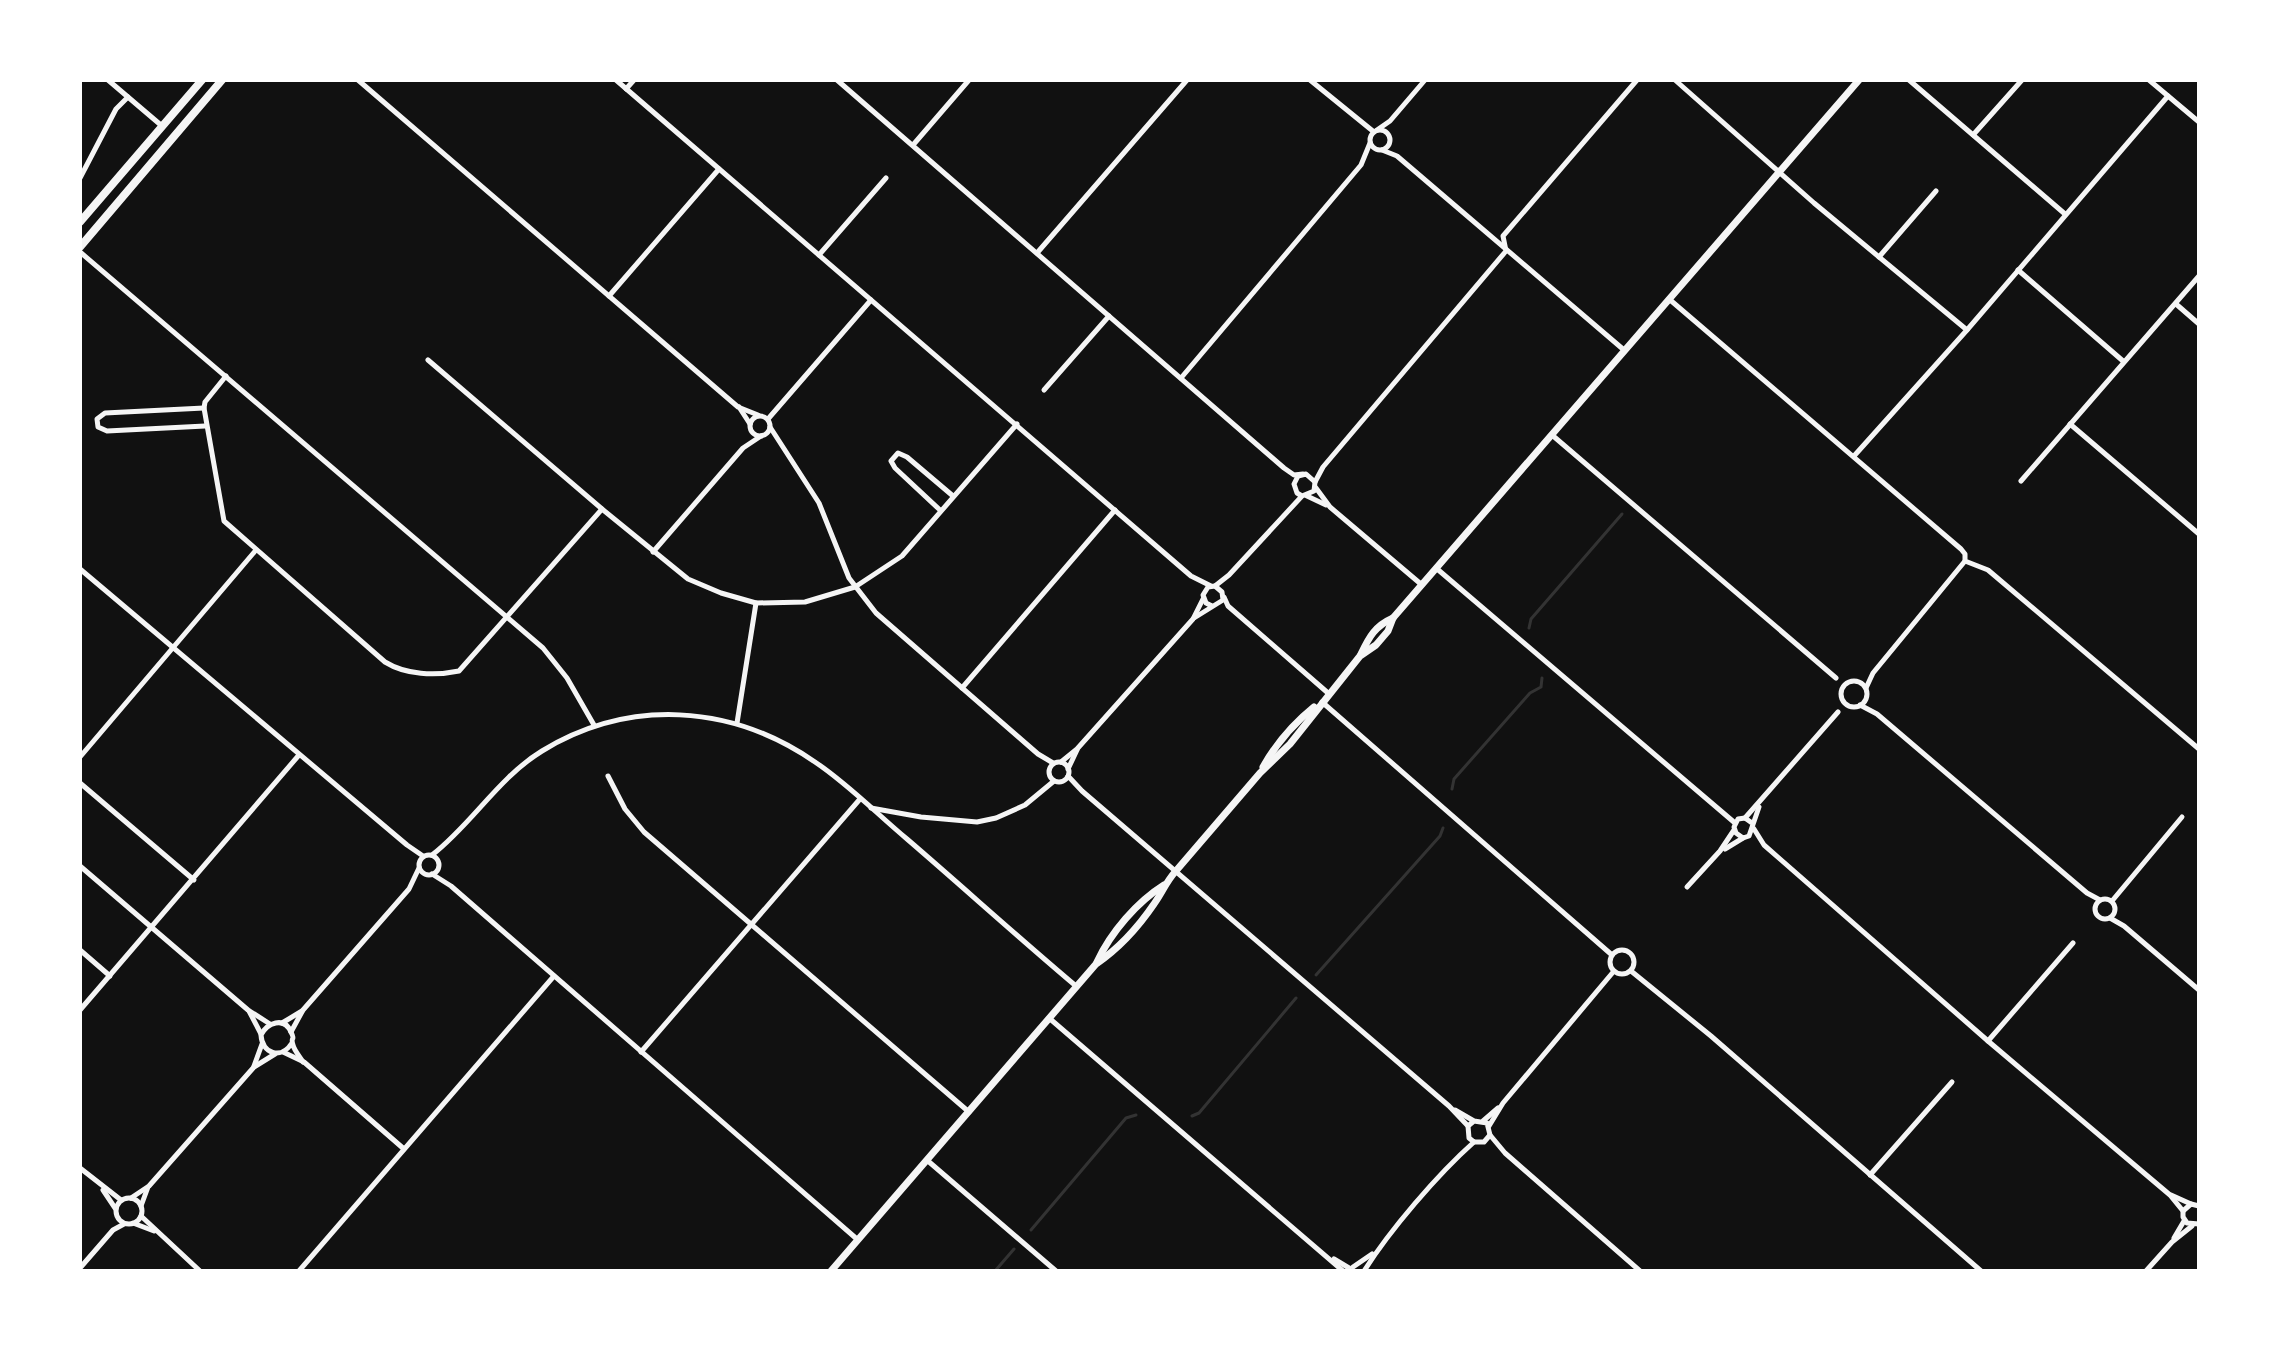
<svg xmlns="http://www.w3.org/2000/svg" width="2279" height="1351" font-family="'PT Serif',serif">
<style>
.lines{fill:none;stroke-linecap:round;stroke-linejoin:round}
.stream{stroke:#333;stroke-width:3}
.minor{stroke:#f5f5f5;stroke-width:5}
.secondary{stroke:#f5f5f5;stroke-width:7}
.trunk{stroke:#f5f5f5;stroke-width:8}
</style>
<rect width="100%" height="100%" fill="#111"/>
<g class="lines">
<!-- stream -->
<g class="stream">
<path d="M1529 628 1531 619 1622 514"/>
<path d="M1452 789 1454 779 1530 693 1541 687 1542 678"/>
<path d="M1316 975 1440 836 1443 828"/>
<path d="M1192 1116 1199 1113 1296 998"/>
<path d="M1031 1230 1126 1118 1136 1115"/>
<path d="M995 1271 1014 1249"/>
</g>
<!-- minor -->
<g class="minor">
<path d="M108 80 162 126"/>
<path d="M358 80 738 407 758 415"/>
<path d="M616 80 1191 576 1211 586"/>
<path d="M837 80 1284 468 1294 475 1303 474"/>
<path d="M1310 80 1374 132"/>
<path d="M1675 80 1814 203 1967 330"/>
<path d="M1909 80 2065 214"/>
<path d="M2149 80 2199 122"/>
<path d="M626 89 634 80"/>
<circle cx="1380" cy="140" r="10"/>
<path d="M1377 130 1390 121 1425 80"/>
<path d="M1973 135 2022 80"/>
<path d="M913 145 969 80"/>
<path d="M1382 150 1397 156 1624 350"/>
<path d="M80 178 116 109 128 97"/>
<path d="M80 252 543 648 567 678 594 725"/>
<path d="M1037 253 1187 80"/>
<path d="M819 255 886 178"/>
<path d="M1879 257 1936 191"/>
<path d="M2018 270 2123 361"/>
<path d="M609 296 719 169"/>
<path d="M1669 299 1961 549 1965 554V561L1988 570 2199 749"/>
<path d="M2176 304 2199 324"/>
<path d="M428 360 602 509 688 579 721 593 756 603 805 602 855 587 902 556 1017 424"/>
<path d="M226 376 205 402 204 408 224 521 385 662C406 675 435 676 459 671L602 509"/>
<path d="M1181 378 1361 165 1370 143"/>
<path d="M1044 390 1109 316"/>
<path d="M739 407 750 424"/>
<path d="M204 408 105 413 97 419 98 427 107 431 205 426"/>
<circle cx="760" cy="426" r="10"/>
<path d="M768 419 871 300"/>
<path d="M2070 424 2199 534"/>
<path d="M770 427 819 503 849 578 876 613 1038 754 1053 763"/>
<path d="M1552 435 1836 678"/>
<path d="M1854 456 1967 330 2168 96"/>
<path d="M2021 481 2199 276"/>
<path d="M1315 482 1323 467 1506 251 1503 236 1637 80"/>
<path d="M1316 488 1330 507 1422 585"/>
<path d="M1307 496 1326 505"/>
<path d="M940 510 895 468 891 461 898 453 907 457 953 496"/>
<path d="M653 552 743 448 761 436"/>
<path d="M1436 568 1735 823"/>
<path d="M80 569 407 845 423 856"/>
<path d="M1215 586 1229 575 1302 496 1314 491 1315 482 1306 474 1298 476 1294 484 1297 493 1302 496"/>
<path d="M1224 597 1228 606 1328 693"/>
<path d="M1194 618 1223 600 1222 592 1215 586 1208 587 1203 595 1206 603 1212 606"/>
<circle cx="1854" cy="694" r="13"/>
<path d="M962 688 1115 510"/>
<path d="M1866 688 1873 673 1965 561"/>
<path d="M1322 702 1612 955"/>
<path d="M1860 705 1877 714 2087 893 2100 900"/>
<path d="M737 723 756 603"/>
<path d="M80 757 256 550"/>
<path d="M1061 762 1077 749 1193 619 1203 599"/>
<circle cx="1059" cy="772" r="10"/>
<path d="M1068 769 1077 750"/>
<path d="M608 776 625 809 644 832 969 1112"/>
<path d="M1068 776 1082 791 1449 1106 1468 1126"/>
<path d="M80 783 194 880"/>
<path d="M871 808 921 817 977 822 996 818 1025 805 1054 781"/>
<path d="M1745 818 1838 712"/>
<path d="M1752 823 1745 818 1738 819 1734 827 1736 833 1743 838 1749 836 1759 807"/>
<path d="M1754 829 1764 845 1988 1041 2170 1195 2183 1211V1217L2187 1223 2199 1224"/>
<path d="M1725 849 1743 838"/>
<circle cx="429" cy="865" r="10"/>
<path d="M432 855C472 824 498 778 542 751 629 698 731 704 815 762 848 784 877 814 907 839 964 888 1019 938 1076 986"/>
<path d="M80 866 248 1010 270 1024"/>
<path d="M432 874 451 886 858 1240"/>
<path d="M1687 887 1720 851 1734 830"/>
<circle cx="2105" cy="909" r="10"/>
<path d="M2112 901 2182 817"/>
<path d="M2110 918 2124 926 2199 990"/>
<path d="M80 950 110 976"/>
<circle cx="1622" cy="962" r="12"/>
<path d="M1631 971 1711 1036 1981 1271"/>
<path d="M80 1010 299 755"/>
<path d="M249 1011 261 1034"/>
<path d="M1049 1018 1343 1271"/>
<path d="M282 1023 302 1011"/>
<path d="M291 1032 303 1010 409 889 419 868"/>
<path d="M1988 1041 2073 943"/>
<path d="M292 1043C281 1060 262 1054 261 1035 267 1023 284 1016 291 1032 296 1042 290 1035 293 1045 294 1050 300 1057 303 1062"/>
<path d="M283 1052 304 1062 404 1149"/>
<path d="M641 1052 860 799"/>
<path d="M254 1066 262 1044"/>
<path d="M1455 1110 1474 1121 1487 1123 1490 1135 1484 1142H1474L1469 1138 1468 1126 1474 1121"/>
<path d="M1483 1121 1498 1108"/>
<path d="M1489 1126 1503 1103 1614 971"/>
<path d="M1490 1135 1505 1153 1640 1271"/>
<path d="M928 1161 1056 1271"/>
<path d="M80 1168 121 1200"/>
<path d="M1870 1175 1952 1082"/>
<path d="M103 1190 115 1208"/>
<path d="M2171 1195 2191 1204"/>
<path d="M131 1198 149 1186 254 1067 275 1054"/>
<circle cx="129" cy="1211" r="13"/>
<path d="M141 1206 148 1187"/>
<path d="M2183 1211 2191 1204 2199 1206"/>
<path d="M141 1216 200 1271"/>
<path d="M133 1223 154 1231"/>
<path d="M2174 1238 2184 1221"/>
<path d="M1334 1259 1349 1268"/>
<path d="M1353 1267 1372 1254"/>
<path d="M80 1268 113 1230 124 1224"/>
<path d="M299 1271 554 976"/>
<path d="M1364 1271C1390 1230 1437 1175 1474 1142"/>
<path d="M2146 1271 2172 1242 2192 1226"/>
</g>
<!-- secondary -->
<g class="secondary">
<path d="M1361 654C1369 637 1375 626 1393 618"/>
<path d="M1263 767C1276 744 1293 724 1314 707"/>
<path d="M1097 962C1111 932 1137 902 1164 885"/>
<path d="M831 1271 1096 964C1118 949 1139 926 1154 904 1162 893 1166 882 1175 872L1260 773 1290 744 1360 656 1376 645 1388 631 1393 618 1859 80"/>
</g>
<!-- trunk -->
<g class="trunk">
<path d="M80 222 202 80"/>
<path d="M80 247 222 80"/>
</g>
</g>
<!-- border -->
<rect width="2279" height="1351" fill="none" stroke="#ffffff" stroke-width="164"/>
</svg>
